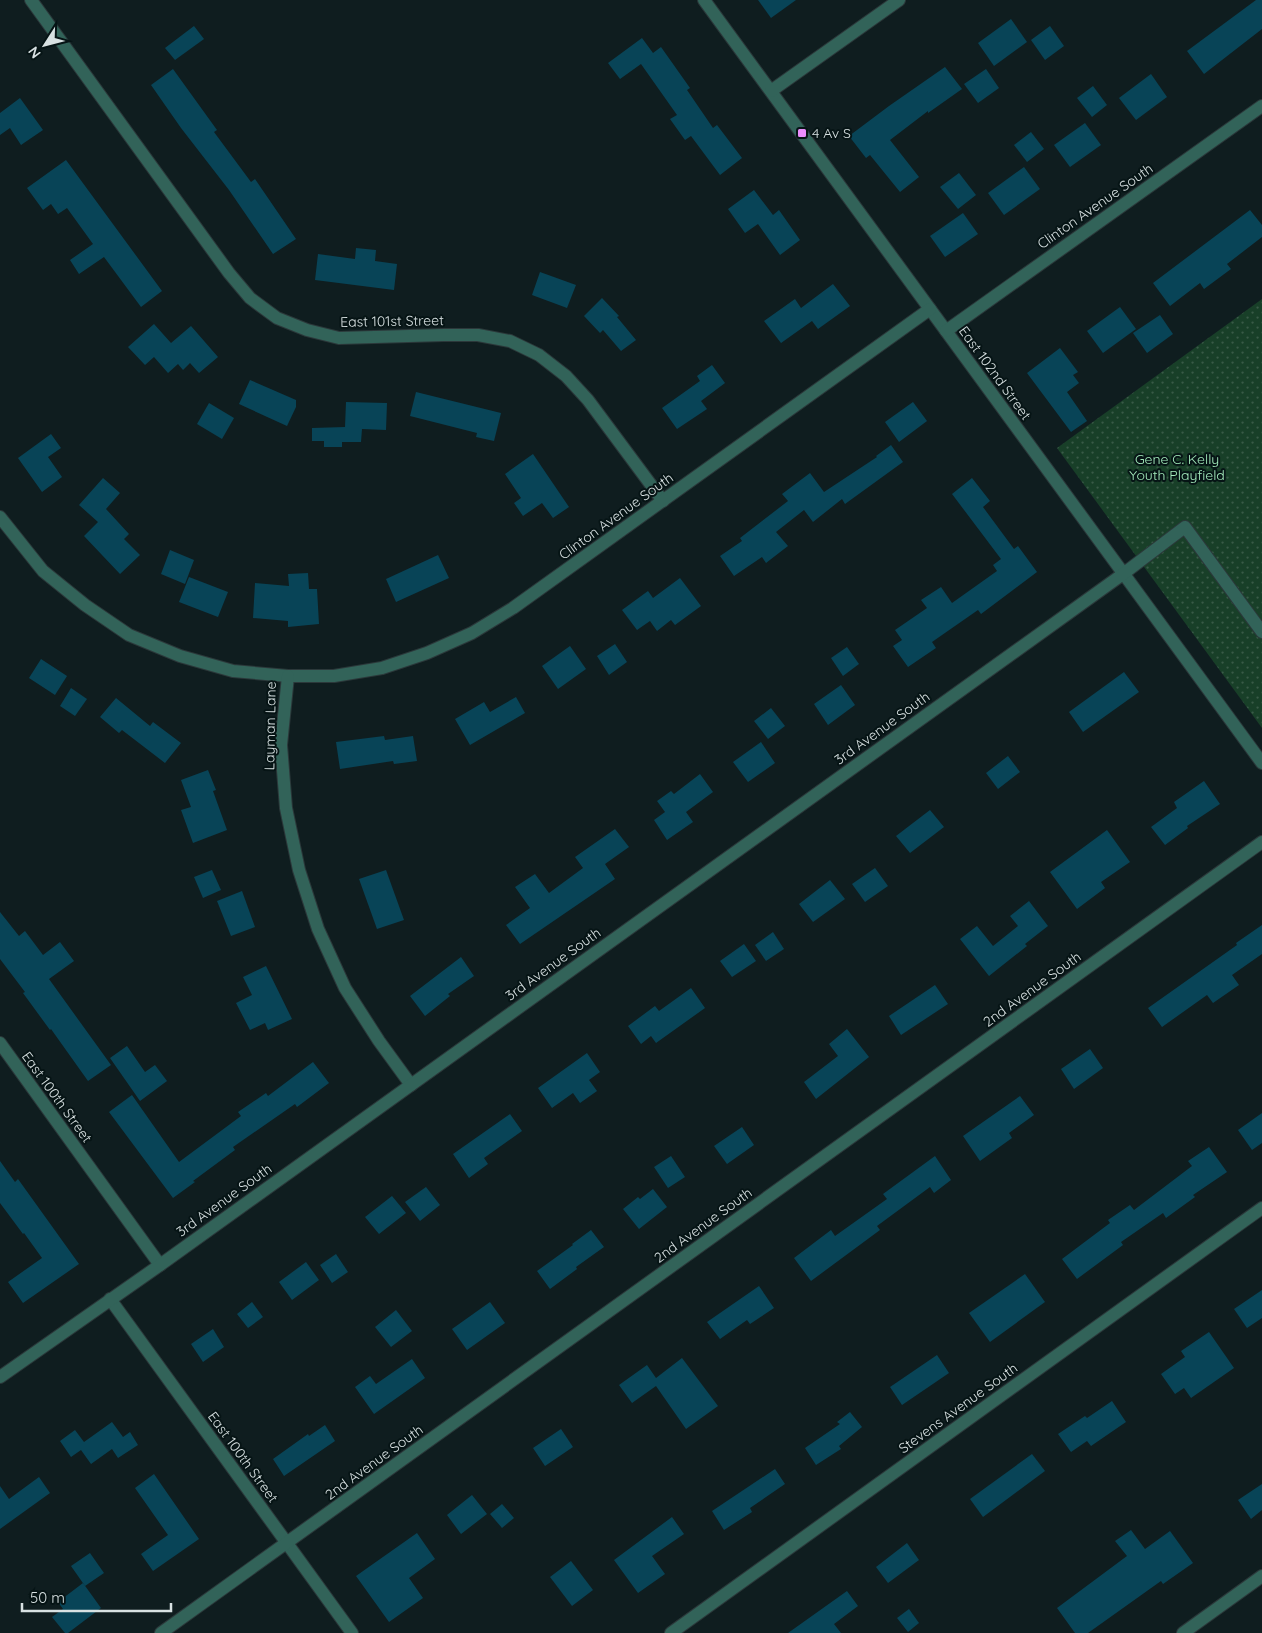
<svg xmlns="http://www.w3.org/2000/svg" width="1262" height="1633" font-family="Quicksand,sans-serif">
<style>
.park{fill:url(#park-dots)}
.building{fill:#084457}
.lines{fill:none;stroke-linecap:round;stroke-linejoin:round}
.minor-casing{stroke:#2b383a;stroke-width:14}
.minor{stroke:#326359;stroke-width:12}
.poi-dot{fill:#eb8dfc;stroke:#061415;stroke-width:2}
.labels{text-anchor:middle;stroke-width:4;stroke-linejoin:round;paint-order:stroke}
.poi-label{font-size:14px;fill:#d8e1e2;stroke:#061415;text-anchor:start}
.street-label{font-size:14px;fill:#d8e1e2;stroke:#061415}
.park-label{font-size:14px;fill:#a5ecbd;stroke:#061415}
</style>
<defs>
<pattern id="park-dots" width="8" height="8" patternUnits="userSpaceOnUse" patternTransform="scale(1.25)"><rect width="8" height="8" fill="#183f28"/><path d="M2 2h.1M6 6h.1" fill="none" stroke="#395a47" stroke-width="1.8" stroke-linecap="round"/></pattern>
</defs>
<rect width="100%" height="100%" fill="#0f1d1f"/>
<!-- park -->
<path class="park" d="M1262 299V728L1057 448Z"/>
<!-- building -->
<g class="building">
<path d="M758 0H796L771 18Z"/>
<path d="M1256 0H1262V29L1204 74 1187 51Z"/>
<path d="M1011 19 1027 42 994 66 978 43Z"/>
<path d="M194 26 204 39 175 60 165 48Z"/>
<path d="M1050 26 1064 46 1045 60 1031 40Z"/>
<path d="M642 38 653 53 661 47 690 88 687 90 713 128 717 125 742 158 720 175 691 136 685 140 670 119 677 115 641 64 620 79 608 63Z"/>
<path d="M945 67 962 89 928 113V111L890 140 919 177 900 192 870 155 866 158 849 136 889 106Z"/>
<path d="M173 69 217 130 214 132 251 182 255 179 296 239 273 254 229 190 181 128 151 85Z"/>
<path d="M986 69 999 88 978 103 964 84Z"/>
<path d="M1151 74 1167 97 1136 120 1119 98Z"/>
<path d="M1093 86 1107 105 1092 117 1077 98Z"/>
<path d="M20 98 43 130 21 145 10 128 0 135V113Z"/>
<path d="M1085 123 1101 145 1070 167 1054 145Z"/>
<path d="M1031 132 1044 149 1027 162 1014 145Z"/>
<path d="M66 160 162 291 141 307 104 257 79 274 70 260 93 244 67 208 58 214 51 204 43 210 27 188Z"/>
<path d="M1024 167 1040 189 1004 215 988 193Z"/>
<path d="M959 173 976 195 958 209 940 187Z"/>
<path d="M754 190 773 215 779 210 800 240 780 255 758 224 745 233 728 209Z"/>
<path d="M1250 210 1262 225V237L1227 264 1231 269 1204 289 1200 283 1170 306 1153 283Z"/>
<path d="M963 213 978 234 945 257 930 236Z"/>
<path d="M356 248 376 250 375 261 397 264 394 290 315 280 318 254 355 259Z"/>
<path d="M540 272 576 285 567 308 532 295Z"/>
<path d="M833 284 850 306 818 329 812 321 781 343 764 321 795 299 801 308Z"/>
<path d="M602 298 619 316 617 317 636 340 621 351 603 330 600 333 584 316Z"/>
<path d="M1120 307 1136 329 1103 353 1087 331Z"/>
<path d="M1160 315 1173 334 1147 353 1133 333Z"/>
<path d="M154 324 171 343 191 326 218 357 199 373 190 363 183 370 178 364 168 373 154 357 145 365 128 347Z"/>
<path d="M1060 348 1078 372 1073 375 1079 383 1067 392 1087 421 1071 432 1027 373Z"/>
<path d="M712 365 725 383 701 401 707 409 677 429 662 408 700 381 697 376Z"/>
<path d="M250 380 296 400V407L287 426 239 404Z"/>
<path d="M416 392 501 413 494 441 476 437 477 433 410 416Z"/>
<path d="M346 402 387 403 386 430 362 429 361 442H342V447H324V441H312V428L345 427Z"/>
<path d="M913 402 927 421 899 442 885 422Z"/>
<path d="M209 403 234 418 222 439 197 424Z"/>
<path d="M51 434 61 448 48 457 62 477 42 492 18 458Z"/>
<path d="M891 445 903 462 845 504 842 499 813 522 804 510 776 532 788 546 766 563 762 557 734 576 720 556 742 541 740 538 788 501 782 494 810 473 824 492 877 457 876 456Z"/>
<path d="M533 454 569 507 553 518 542 503 523 516 514 503 521 498 505 474Z"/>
<path d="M103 478 120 493 106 509 129 534 124 539 140 555 120 574 84 536 98 522 79 505Z"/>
<path d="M972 478 990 501 983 507 1014 549 1018 546 1037 572 981 614 978 610 932 642 936 648 908 667 893 646 902 640 895 630 927 608 921 600 941 587 952 603 997 571 993 565 1001 559 952 494Z"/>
<path d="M170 550 194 560 185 584 161 574Z"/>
<path d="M438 555 449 578 396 602 386 579Z"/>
<path d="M308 573 309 589H317L319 624 288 627V621L253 618 255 583 289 586 288 574Z"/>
<path d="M189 577 228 592 218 617 179 602Z"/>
<path d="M680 578 701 606 675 625 671 620 657 631 650 621 637 630 622 610 648 591 653 598Z"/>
<path d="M615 644 627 662 609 675 597 656Z"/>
<path d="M570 646 586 669 558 689 542 666Z"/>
<path d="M847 647 859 664 843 676 831 658Z"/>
<path d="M41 659 67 676 55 695 29 678Z"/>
<path d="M1124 672 1139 692 1083 732 1069 712Z"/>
<path d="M841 685 855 705 828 725 814 704Z"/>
<path d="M71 688 87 699 75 716 60 706Z"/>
<path d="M516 697 525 713 470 745 455 719 484 702 490 712Z"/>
<path d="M116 698 150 726 153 722 181 743 165 763 122 730 119 733 100 717Z"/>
<path d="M771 708 785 726 768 739 754 721Z"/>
<path d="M384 736 385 740 413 736 417 761 394 764 393 761 340 769 336 742Z"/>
<path d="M761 742 775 763 748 782 733 762Z"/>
<path d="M1008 756 1020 772 998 789 986 773Z"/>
<path d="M208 770 216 790 213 791 227 830 193 843 181 810 191 807 181 780Z"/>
<path d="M700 774 713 792 686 812 693 822 667 840 654 820 665 812 657 801 671 791 674 794Z"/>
<path d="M1204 781 1220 804 1187 826 1188 828 1165 845 1151 827 1177 808 1174 802Z"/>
<path d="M930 810 944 827 910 853 896 836Z"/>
<path d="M615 829 629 847 605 864 615 879 520 944 506 925 530 908 515 887 535 874 549 893 583 868 575 857Z"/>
<path d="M1107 830 1130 862 1101 882 1105 888 1077 909 1050 872Z"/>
<path d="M875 868 888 886 865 902 852 884Z"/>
<path d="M212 870 221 890 203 898 194 877Z"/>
<path d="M386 870 404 920 377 929 359 879Z"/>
<path d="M830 880 845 899 813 922 799 904Z"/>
<path d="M242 891 255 927 231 936 217 901Z"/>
<path d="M1029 901 1048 926 1025 944 1027 946 989 976 960 939 977 926 993 946 1018 926 1010 916Z"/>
<path d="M0 912 19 936 25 931 43 955 60 942 74 961 49 979 111 1065 88 1081 51 1029 50 1030 23 993 25 992 0 959Z"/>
<path d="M1262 925V954L1232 975 1239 985 1213 1003 1207 995 1162 1027 1148 1008 1237 945 1236 943Z"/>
<path d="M773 932 784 949 766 961 755 945Z"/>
<path d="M744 944 756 961 732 977 720 961Z"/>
<path d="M461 957 474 976 448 994 450 996 425 1016 410 996Z"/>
<path d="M266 966 292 1019 268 1030 265 1023 250 1030 236 1003 252 995 243 977Z"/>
<path d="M935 985 948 1004 901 1035 889 1016Z"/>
<path d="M691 988 705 1008 656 1043 651 1036 641 1044 628 1026 655 1006 659 1011Z"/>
<path d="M847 1029 869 1057 816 1099 804 1082 838 1056 829 1044Z"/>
<path d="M127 1046 145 1072 155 1065 167 1081 140 1101 110 1058Z"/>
<path d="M1090 1049 1103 1068 1074 1089 1061 1069Z"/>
<path d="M587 1053 600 1072 589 1080 597 1091 580 1103 573 1093 552 1108 538 1088Z"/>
<path d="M313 1062 329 1083 297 1107 295 1104 233 1147 235 1150 193 1181 195 1182 173 1198 109 1112 132 1095 179 1162 241 1116 238 1112 266 1093 268 1096Z"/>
<path d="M1020 1096 1034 1115 1009 1133 1012 1138 980 1161 963 1136Z"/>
<path d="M1262 1113V1143L1252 1150 1238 1130Z"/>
<path d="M510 1114 522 1131 484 1158 488 1164 469 1178 453 1154Z"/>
<path d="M742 1127 754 1145 727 1164 714 1146Z"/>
<path d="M1209 1147 1227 1172 1193 1195 1195 1197 1166 1218 1163 1213 1121 1242 1123 1245 1077 1279 1062 1259 1110 1223 1108 1220 1130 1205 1134 1210 1192 1166 1188 1161Z"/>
<path d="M671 1156 685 1177 668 1188 654 1167Z"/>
<path d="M935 1156 951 1180 934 1193 930 1187 877 1226 880 1230 811 1281 794 1258 831 1230 835 1236 887 1199 883 1194Z"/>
<path d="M0 1161 15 1182 18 1179 79 1264 23 1303 8 1282 42 1258 24 1233 23 1234 0 1203Z"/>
<path d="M426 1187 440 1205 420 1221 405 1202Z"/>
<path d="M653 1189 667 1207 639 1229 623 1209 638 1197 640 1199Z"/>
<path d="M392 1196 406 1213 379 1234 365 1217Z"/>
<path d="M591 1230 604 1247 576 1267 577 1269 550 1289 537 1271 573 1245 572 1244Z"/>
<path d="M336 1254 348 1272 332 1283 320 1265Z"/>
<path d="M306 1262 319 1280 292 1300 279 1282Z"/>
<path d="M1025 1274 1045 1302 990 1342 969 1313Z"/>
<path d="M759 1286 774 1308 750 1324 747 1320 720 1339 707 1322Z"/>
<path d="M1262 1290V1318L1247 1328 1234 1309Z"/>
<path d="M252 1302 263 1317 248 1328 237 1314Z"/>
<path d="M490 1302 505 1323 467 1350 452 1329Z"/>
<path d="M396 1310 412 1331 391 1347 375 1327Z"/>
<path d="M213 1329 224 1347 203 1362 191 1344Z"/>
<path d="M1209 1332 1234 1368 1191 1398 1184 1388 1175 1394 1161 1374 1185 1357 1181 1351Z"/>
<path d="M937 1355 949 1373 902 1405 890 1387Z"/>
<path d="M682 1358 718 1406 686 1429 656 1386 632 1403 619 1385 647 1365 656 1378Z"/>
<path d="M412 1359 425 1378 374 1414 355 1387 370 1376 376 1384Z"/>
<path d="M1112 1401 1126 1422 1091 1446 1087 1441 1071 1452 1058 1434 1085 1416 1087 1418Z"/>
<path d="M850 1412 862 1427 839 1446 841 1449 816 1465 805 1448 840 1424 837 1422Z"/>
<path d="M112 1422 123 1437 130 1432 138 1445 118 1458 112 1449 91 1464 81 1450 71 1457 60 1441 75 1430 84 1442Z"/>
<path d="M325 1425 335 1441 284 1476 273 1459 308 1434 309 1436Z"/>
<path d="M561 1429 573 1447 545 1466 533 1448Z"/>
<path d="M1032 1454 1045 1471 983 1517 970 1499Z"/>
<path d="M775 1469 785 1484 750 1508 752 1512 724 1530 712 1511Z"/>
<path d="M154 1474 199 1539 153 1571 141 1554 168 1535 135 1488Z"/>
<path d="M39 1477 50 1493 0 1529V1486L9 1499Z"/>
<path d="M1262 1484V1510L1251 1519 1238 1500Z"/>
<path d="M472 1495 487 1514 461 1534 447 1515Z"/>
<path d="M502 1504 514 1518 502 1528 490 1514Z"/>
<path d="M672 1517 684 1534 652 1556 665 1574 638 1593 614 1560Z"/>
<path d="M1131 1530 1145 1549 1170 1531 1193 1563 1163 1584 1161 1581 1088 1633H1075L1057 1608 1127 1556 1115 1541Z"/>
<path d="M417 1533 435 1559 409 1578 423 1598 389 1622 356 1576Z"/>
<path d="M907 1543 919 1560 888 1583 876 1567Z"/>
<path d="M90 1553 104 1573 85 1586 71 1566Z"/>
<path d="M571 1561 593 1590 572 1606 550 1577Z"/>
<path d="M83 1583 101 1608 68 1633H65L52 1617 63 1609 58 1602Z"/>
<path d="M847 1591 858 1606 834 1624 841 1633H788Z"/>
<path d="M909 1609 919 1623 908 1632 897 1618Z"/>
</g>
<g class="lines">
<defs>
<g id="minor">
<path d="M31 0 229 273 250 298 277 318 307 330 339 338 444 335H478L510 341 539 355 566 376 588 400 663 501"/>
<path d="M704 0 1262 763"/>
<path d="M771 91 899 0"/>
<path d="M946 331 1262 106"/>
<path d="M0 517 43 571 85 605 129 635 180 656 233 671 288 676H334L382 668 427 653 472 633 513 608 930 309"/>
<path d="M288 676 281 745 286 808 299 870 318 929 345 988 379 1041 411 1085"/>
<path d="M0 1043 160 1265"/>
<path d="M110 1299 352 1633"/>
<path d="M0 1377 160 1265 1123 574 1185 527 1262 632"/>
<path d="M161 1633 1262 842"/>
<path d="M671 1633 1262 1208"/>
<path d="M1183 1633 1262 1576"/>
</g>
</defs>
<!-- minor casing -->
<use href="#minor" class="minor-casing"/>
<!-- minor -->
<use href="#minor" class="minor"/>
</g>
<!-- markers -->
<rect class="poi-dot" x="797" y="128" width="10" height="10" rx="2.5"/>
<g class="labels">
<!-- poi labels -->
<g class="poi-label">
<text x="812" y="138">4 Av S</text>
</g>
<!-- street labels -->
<g class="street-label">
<text transform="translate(1095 206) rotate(-35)" y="5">Clinton Avenue South</text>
<text transform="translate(392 321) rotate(-1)" y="5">East 101st Street</text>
<text transform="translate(995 373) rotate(54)" y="5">East 102nd Street</text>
<text transform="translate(616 516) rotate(-36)" y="5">Clinton Avenue South</text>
<text transform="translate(270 726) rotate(-89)" y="5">Layman Lane</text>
<text transform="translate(882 728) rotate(-36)" y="5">3rd Avenue South</text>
<text transform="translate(553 964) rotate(-36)" y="5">3rd Avenue South</text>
<text transform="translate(1032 989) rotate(-36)" y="5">2nd Avenue South</text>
<text transform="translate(57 1097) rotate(54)" y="5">East 100th Street</text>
<text transform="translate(224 1200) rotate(-36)" y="5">3rd Avenue South</text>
<text transform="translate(703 1225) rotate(-36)" y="5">2nd Avenue South</text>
<text transform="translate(958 1408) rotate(-36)" y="5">Stevens Avenue South</text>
<text transform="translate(243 1457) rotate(54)" y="5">East 100th Street</text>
<text transform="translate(374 1462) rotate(-36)" y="5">2nd Avenue South</text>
</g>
<!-- park labels -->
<g class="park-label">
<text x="1177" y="464">Gene C. Kelly<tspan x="1177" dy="16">Youth Playfield</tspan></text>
</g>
</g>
<!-- north arrow -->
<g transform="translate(45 45) rotate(234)" stroke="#061415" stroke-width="4" paint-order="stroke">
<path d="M0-4L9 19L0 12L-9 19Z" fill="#d8e1e2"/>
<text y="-8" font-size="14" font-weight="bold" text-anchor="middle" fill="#d8e1e2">N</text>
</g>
<!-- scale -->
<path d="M22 1603v8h149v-8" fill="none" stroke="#d8e1e2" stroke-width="2.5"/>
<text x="30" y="1603" font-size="15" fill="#d8e1e2" stroke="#061415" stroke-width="4" paint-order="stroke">50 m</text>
</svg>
